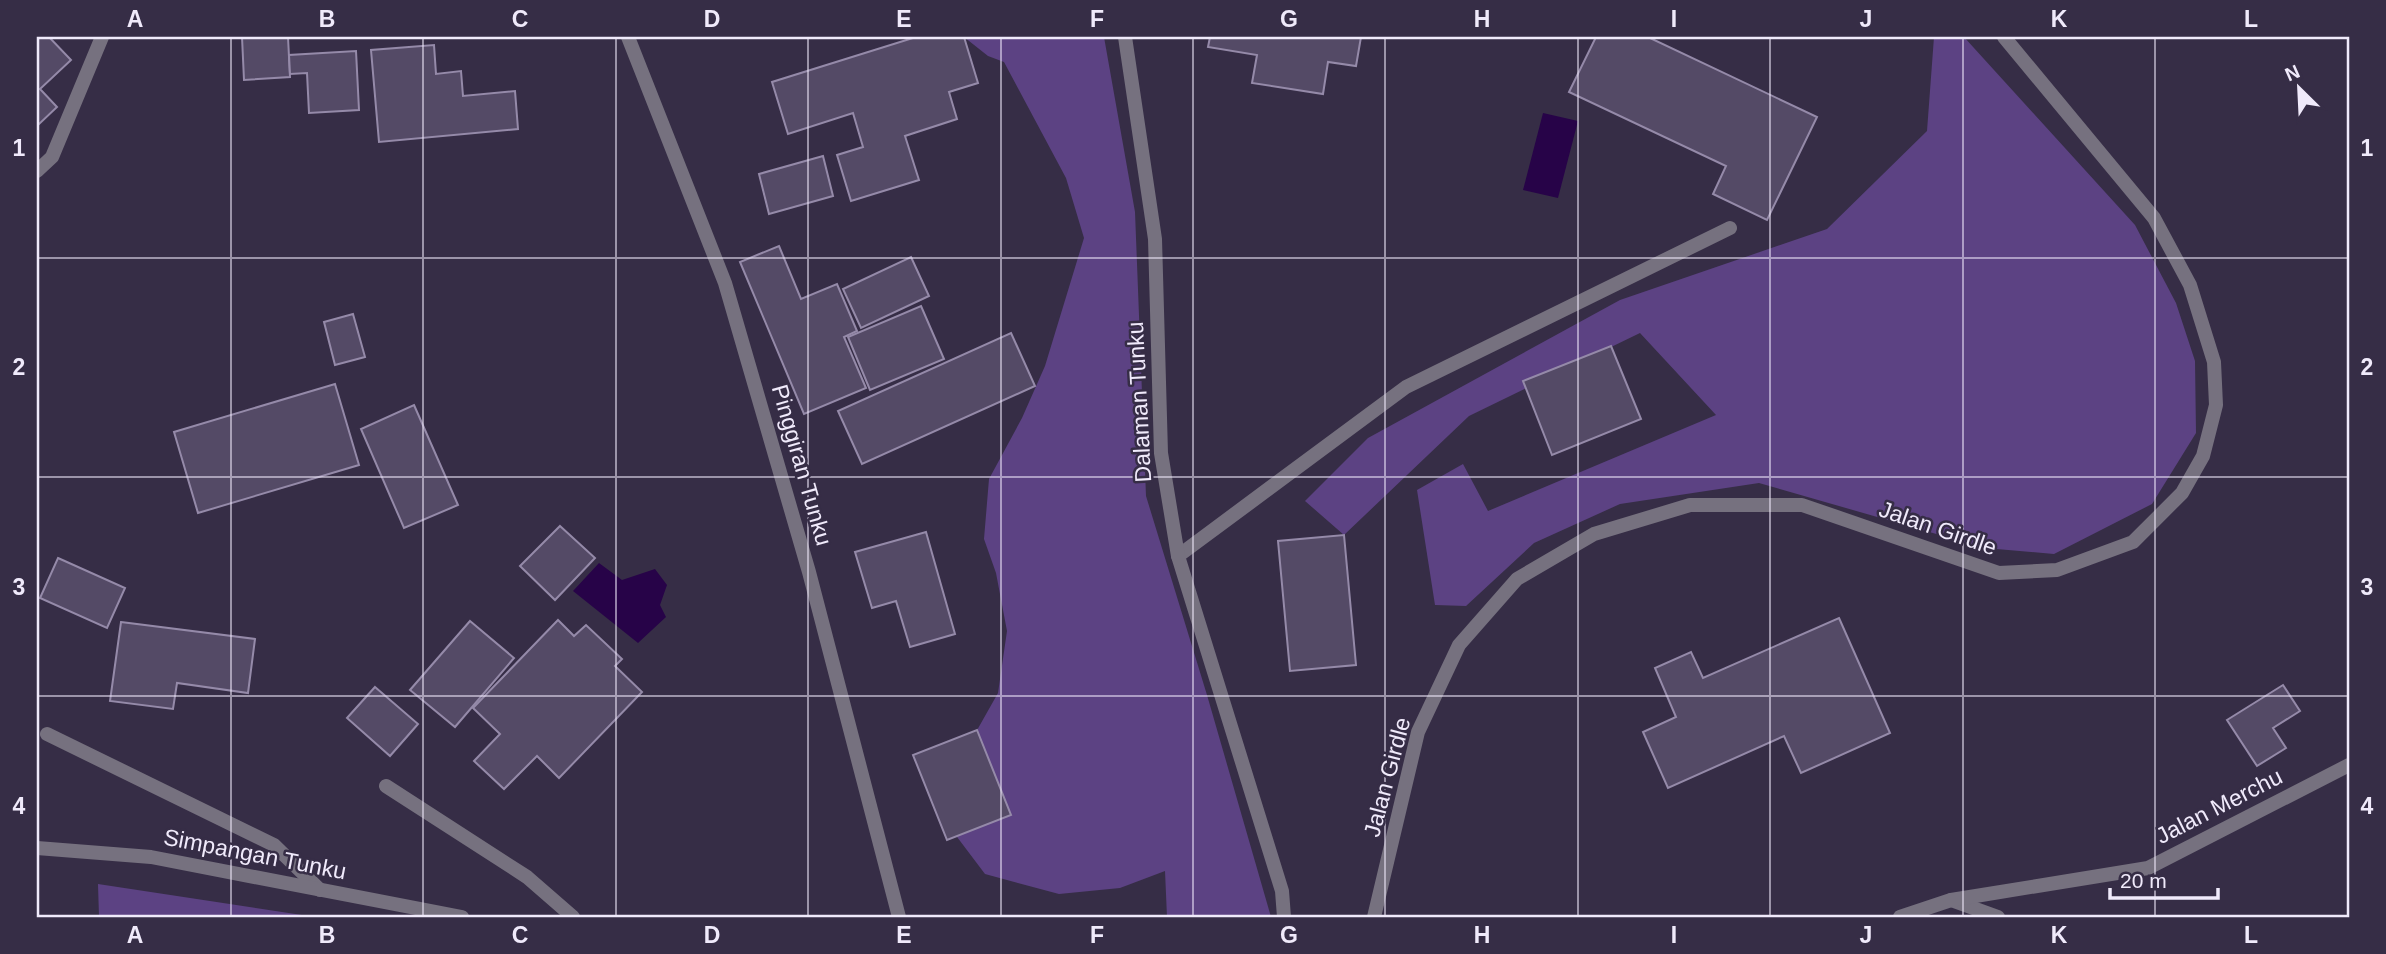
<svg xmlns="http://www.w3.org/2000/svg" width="2386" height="954" font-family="Arial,sans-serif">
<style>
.green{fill:#5c4283}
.water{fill:#270348}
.building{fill:#544a66;stroke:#958aa9;stroke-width:2}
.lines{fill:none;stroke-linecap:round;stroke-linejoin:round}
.lane{stroke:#76717f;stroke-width:14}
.street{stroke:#76717f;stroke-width:14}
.grid{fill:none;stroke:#f0eafb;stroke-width:2;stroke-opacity:0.55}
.labels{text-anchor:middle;stroke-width:5;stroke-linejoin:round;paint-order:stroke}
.street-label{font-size:23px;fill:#f0eafb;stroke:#362d46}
.neatline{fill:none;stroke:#f0eafb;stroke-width:2.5}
.grid-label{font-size:23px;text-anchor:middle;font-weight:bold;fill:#f0eafb}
</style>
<rect width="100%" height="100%" fill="#362d46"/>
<!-- green -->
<g class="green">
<path d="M964 37H1104L1135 212 1146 496 1207 695 1271 917H1167L1165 871 1120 888 1059 894 985 874 948 825 963 755 998 693 1007 631 996 573 984 539 989 479 1022 418 1045 366 1084 238 1066 178 1004 62 988 56Z"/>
<path d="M1934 37H1964L2135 225 2176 303 2195 361 2196 433 2152 504 2054 554 1985 548 1759 483 1620 504 1534 543 1466 606 1435 605 1417 490 1463 464 1488 511 1716 415 1640 333 1469 416 1344 535 1305 501 1368 438 1620 300 1827 229 1927 131Z"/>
<path d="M98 884 315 917H99Z"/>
</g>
<!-- water -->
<g class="water">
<path d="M1543 113 1578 121 1558 198 1523 190Z"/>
<path d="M599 563 622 580 655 569 667 585 660 605 666 617 638 643 573 591Z"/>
</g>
<!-- building -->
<g class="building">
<path d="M37 37H49L71 60 40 89 57 107 37 126Z"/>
<path d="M242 37H288L290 77 244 80Z"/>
<path d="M916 37H964L978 83 949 92 957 119 905 136 919 180 851 201 837 155 863 147 853 113 788 134 772 82Z"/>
<path d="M1210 37H1361L1356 66 1328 62 1323 94 1252 83 1257 55 1208 47Z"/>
<path d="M1596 37H1648L1817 117 1767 220 1713 194 1726 166 1569 92Z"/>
<path d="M434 45 436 74 461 71 463 96 515 91 518 129 379 142 371 50Z"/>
<path d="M356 51 359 110 309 113 307 73 290 74 289 55Z"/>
<path d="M823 156 833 196 769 214 759 174Z"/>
<path d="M779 246 801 299 837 284 857 331 844 337 866 388 804 414 740 262Z"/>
<path d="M911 257 929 296 861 328 843 289Z"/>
<path d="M921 306 944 359 870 390 848 337Z"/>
<path d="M353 314 365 357 335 365 324 322Z"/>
<path d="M1011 333 1035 386 862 464 838 411Z"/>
<path d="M1611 346 1641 419 1552 455 1523 381Z"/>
<path d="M335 384 359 465 198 513 174 432Z"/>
<path d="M414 405 458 505 404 528 361 429Z"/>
<path d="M560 526 595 558 555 600 520 566Z"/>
<path d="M926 532 955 634 910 647 896 601 872 608 855 552Z"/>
<path d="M1344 535 1356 665 1290 671 1278 541Z"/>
<path d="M58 558 125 588 107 628 40 598Z"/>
<path d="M1839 618 1890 733 1801 773 1784 736 1668 788 1643 732 1676 717 1655 668 1691 652 1703 678Z"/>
<path d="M558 620 574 636 586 625 622 659 615 666 642 692 559 778 537 756 504 789 474 761 500 734 473 708Z"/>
<path d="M470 621 514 658 455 727 410 690Z"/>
<path d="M121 622 255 639 248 693 177 683 173 709 110 701Z"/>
<path d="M2283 685 2300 711 2273 728 2286 748 2257 766 2227 720Z"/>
<path d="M375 687 418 724 390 756 347 718Z"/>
<path d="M977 730 1011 815 947 840 913 755Z"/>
</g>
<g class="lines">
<!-- lane -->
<g class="lane">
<path d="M1178 556 1406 387 1730 228"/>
<path d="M47 734 274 845 320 890"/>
<path d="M386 786 527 877 573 917"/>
<path d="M1951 900 1998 917"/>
</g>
<!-- street -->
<g class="street">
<path d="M628 37 725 283 809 572 899 917"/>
<path d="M1125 37 1155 239 1161 453 1178 556 1282 891 1284 917"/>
<path d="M37 171 52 157 102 37"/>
<path d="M37 848 151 857 462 917"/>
<path d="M1374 917 1418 732 1459 645 1517 579 1594 534 1690 505H1802L1999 573 2057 570 2133 542 2182 493 2203 456 2216 405 2214 362 2190 285 2154 218 2004 37"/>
<path d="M1900 917 1951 900 2148 868 2349 765"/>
</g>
</g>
<!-- grid -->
<path class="grid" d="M231 37V917M423 37V917M616 37V917M808 37V917M1001 37V917M1193 37V917M1385 37V917M1578 37V917M1770 37V917M1963 37V917M2155 37V917M37 258H2349M37 477H2349M37 696H2349"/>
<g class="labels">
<!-- street labels -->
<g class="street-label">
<text transform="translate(1139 402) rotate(-93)" y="8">Dalaman Tunku</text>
<text transform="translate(802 465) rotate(74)" y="8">Pinggiran Tunku</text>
<text transform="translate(1938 528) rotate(19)" y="8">Jalan Girdle</text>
<text transform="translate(1387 777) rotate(-75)" y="8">Jalan Girdle</text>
<text transform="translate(2219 806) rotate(-27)" y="8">Jalan Merchu</text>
<text transform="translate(255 854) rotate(11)" y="8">Simpangan Tunku</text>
</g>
</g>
<!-- border -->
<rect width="2386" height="954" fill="none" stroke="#362d46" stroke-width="77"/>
<!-- north arrow -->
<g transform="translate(2299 88) rotate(336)" stroke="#362d46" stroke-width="5" paint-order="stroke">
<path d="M0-5L12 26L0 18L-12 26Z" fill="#f0eafb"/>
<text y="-10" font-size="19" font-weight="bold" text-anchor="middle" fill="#f0eafb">N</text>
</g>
<!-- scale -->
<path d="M2110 888v10h108v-10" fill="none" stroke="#f0eafb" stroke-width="3.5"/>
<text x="2120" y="888" font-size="21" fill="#f0eafb" stroke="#362d46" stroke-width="5" paint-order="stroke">20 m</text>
<rect x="38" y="38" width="2310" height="878" class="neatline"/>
<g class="grid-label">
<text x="135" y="27">A</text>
<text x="327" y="27">B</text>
<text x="520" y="27">C</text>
<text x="712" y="27">D</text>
<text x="904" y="27">E</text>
<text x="1097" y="27">F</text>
<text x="1289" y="27">G</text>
<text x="1482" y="27">H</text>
<text x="1674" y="27">I</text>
<text x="1866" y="27">J</text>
<text x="2059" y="27">K</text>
<text x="2251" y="27">L</text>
<text x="19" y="156">1</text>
<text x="2367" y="156">1</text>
<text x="19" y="375">2</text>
<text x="2367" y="375">2</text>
<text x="19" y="595">3</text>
<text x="2367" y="595">3</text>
<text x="19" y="814">4</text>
<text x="2367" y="814">4</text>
<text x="135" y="943">A</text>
<text x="327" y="943">B</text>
<text x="520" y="943">C</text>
<text x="712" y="943">D</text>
<text x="904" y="943">E</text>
<text x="1097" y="943">F</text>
<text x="1289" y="943">G</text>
<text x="1482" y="943">H</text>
<text x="1674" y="943">I</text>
<text x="1866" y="943">J</text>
<text x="2059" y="943">K</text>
<text x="2251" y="943">L</text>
</g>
</svg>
